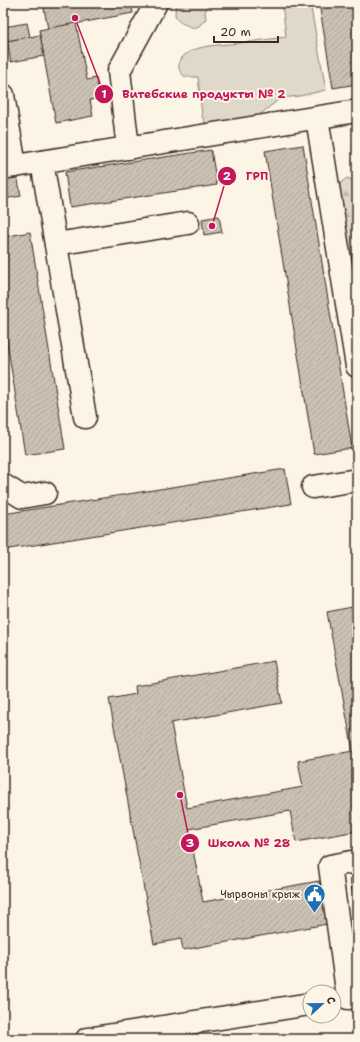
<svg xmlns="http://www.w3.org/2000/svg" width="360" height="1042" font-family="'Shantell Sans',sans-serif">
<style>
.forest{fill:url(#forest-firs);stroke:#8e8173}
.green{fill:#e0d8c8;stroke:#8e8173}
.building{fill:url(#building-hatch);stroke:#3b2a1e}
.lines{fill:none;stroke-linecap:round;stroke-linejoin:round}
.minor-casing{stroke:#3b2a1e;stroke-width:25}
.minor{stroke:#fcf5e5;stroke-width:22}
.labels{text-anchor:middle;stroke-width:4;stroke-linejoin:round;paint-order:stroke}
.poi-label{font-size:11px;fill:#3b2a1e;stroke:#fcf5e5;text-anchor:end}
.leader{fill:none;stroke:#c2185b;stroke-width:1.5}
.callout-dot{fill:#c2185b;stroke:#fcf5e5;stroke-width:1.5}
.mark-label{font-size:12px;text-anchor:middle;font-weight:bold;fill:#fff}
.callout-label{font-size:12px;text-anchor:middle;font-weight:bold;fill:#c2185b;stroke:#fcf5e5;stroke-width:4;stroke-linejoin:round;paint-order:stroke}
</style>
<defs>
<pattern id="forest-firs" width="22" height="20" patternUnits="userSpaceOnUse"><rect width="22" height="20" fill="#e0d8c8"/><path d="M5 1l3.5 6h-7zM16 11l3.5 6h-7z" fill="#c1baab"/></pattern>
<pattern id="building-hatch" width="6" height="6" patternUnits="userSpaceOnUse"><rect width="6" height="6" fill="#ccc2b3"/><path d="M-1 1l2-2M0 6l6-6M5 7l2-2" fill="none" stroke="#b0a79a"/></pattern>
</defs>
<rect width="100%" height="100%" fill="#fcf5e5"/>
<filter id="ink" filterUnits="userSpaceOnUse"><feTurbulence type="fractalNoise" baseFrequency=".025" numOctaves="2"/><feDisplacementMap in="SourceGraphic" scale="8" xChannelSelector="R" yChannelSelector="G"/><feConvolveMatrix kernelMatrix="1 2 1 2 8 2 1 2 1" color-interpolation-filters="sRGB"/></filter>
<g filter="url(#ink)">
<!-- forest -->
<path class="forest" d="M347 178 357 182V327L334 188Z"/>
<!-- green -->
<g class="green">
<path d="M177 3H224L208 5 205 12 206 19 199 26 194 28C179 22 171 21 177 3Z"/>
<path d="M282 3H310L326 90 300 96 281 98 268 108 256 118 218 127 205 123 202 116 198 77H185C180 72 177 68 180 61 188 44 224 45 240 43 255 41 271 39 286 37Z"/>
</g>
<!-- building -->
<g class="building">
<path d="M43 3H131L133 13 48 29Z"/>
<path d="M319 3H357V84L333 88Z"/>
<path d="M27 23 30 37 7 41 4 27Z"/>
<path d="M76 23 87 80 96 78 100 98 90 100 93 116 56 123 39 30Z"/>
<path d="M40 35 44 56 11 62 7 41Z"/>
<path d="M303 145 352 448 314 454 265 151Z"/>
<path d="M211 150 217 185 70 207 65 172Z"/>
<path d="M17 175 21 196 3 199V177Z"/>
<path d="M219 216 222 232 204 235 202 219Z"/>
<path d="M30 232 65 449 25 455 3 317V237Z"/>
<path d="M285 469 291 504 3 550V514Z"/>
<path d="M357 606V831L296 842 290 811 189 829 203 902 319 881 327 924 183 950 181 939 154 944 109 699 136 694 135 686 274 661 282 703 171 723 187 808 303 787 298 761 353 751 327 612Z"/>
<path d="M357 878V901L354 902 350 879Z"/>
</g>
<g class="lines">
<defs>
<g id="minor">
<path d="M3 95 15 166"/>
<path d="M317 118 357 366"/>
<path d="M128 148 119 71 156 3"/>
<path d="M42 162 85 417"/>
<path d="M3 168 357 111"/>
<path d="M56 244 188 223"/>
<path d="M3 485 22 497 45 493"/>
<path d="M313 487 357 480"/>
<path d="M348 998 330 866 357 861"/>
<path d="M87 1039 310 1004"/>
</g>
</defs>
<!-- minor casing -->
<use href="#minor" class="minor-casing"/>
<!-- minor -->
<use href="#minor" class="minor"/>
</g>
</g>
<!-- icons -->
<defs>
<symbol id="civic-pin" viewBox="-11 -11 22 30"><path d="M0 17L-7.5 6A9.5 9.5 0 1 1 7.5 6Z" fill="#1f6fb2" stroke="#fcf5e5"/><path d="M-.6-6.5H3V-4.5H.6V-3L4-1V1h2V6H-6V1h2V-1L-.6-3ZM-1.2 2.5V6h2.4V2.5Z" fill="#fff"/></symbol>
</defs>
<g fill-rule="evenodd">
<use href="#civic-pin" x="302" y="882" width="25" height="34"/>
</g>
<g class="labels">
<!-- poi labels -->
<g class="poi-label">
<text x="300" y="898">Чырвоны крыж</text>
</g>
</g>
<!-- callouts -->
<path class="leader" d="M75 18L104 94M212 226L227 176M180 795L190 843"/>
<g class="callout-dot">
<circle cx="75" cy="18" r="4"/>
<circle cx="212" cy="226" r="4"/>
<circle cx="180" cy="795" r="4"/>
<circle cx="104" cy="94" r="10"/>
<circle cx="227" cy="176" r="10"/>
<circle cx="190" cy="843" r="10"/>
</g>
<g class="mark-label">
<text x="104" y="98">1</text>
<text x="227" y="180">2</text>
<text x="190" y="847">3</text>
</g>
<g class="callout-label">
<text x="204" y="98">Витебские продукты № 2</text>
<text x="257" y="180">ГРП</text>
<text x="249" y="847">Школа № 28</text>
</g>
<!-- margin -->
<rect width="360" height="1042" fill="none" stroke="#fcf5e5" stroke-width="16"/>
<rect x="8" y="8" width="344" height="1026" fill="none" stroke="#3b2a1e" stroke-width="1.5" filter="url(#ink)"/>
<!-- north arrow -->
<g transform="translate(322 1004) rotate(68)"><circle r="19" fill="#fcf5e5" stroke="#afa495"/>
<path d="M0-3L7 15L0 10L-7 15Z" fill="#1f6fb2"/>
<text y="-6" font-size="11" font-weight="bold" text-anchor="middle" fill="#3b2a1e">С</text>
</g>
<!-- scale -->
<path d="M214 36v6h64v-6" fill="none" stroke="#3b2a1e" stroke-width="2"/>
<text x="220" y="36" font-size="12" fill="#3b2a1e" stroke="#fcf5e5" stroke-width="3" paint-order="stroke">20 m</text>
</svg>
